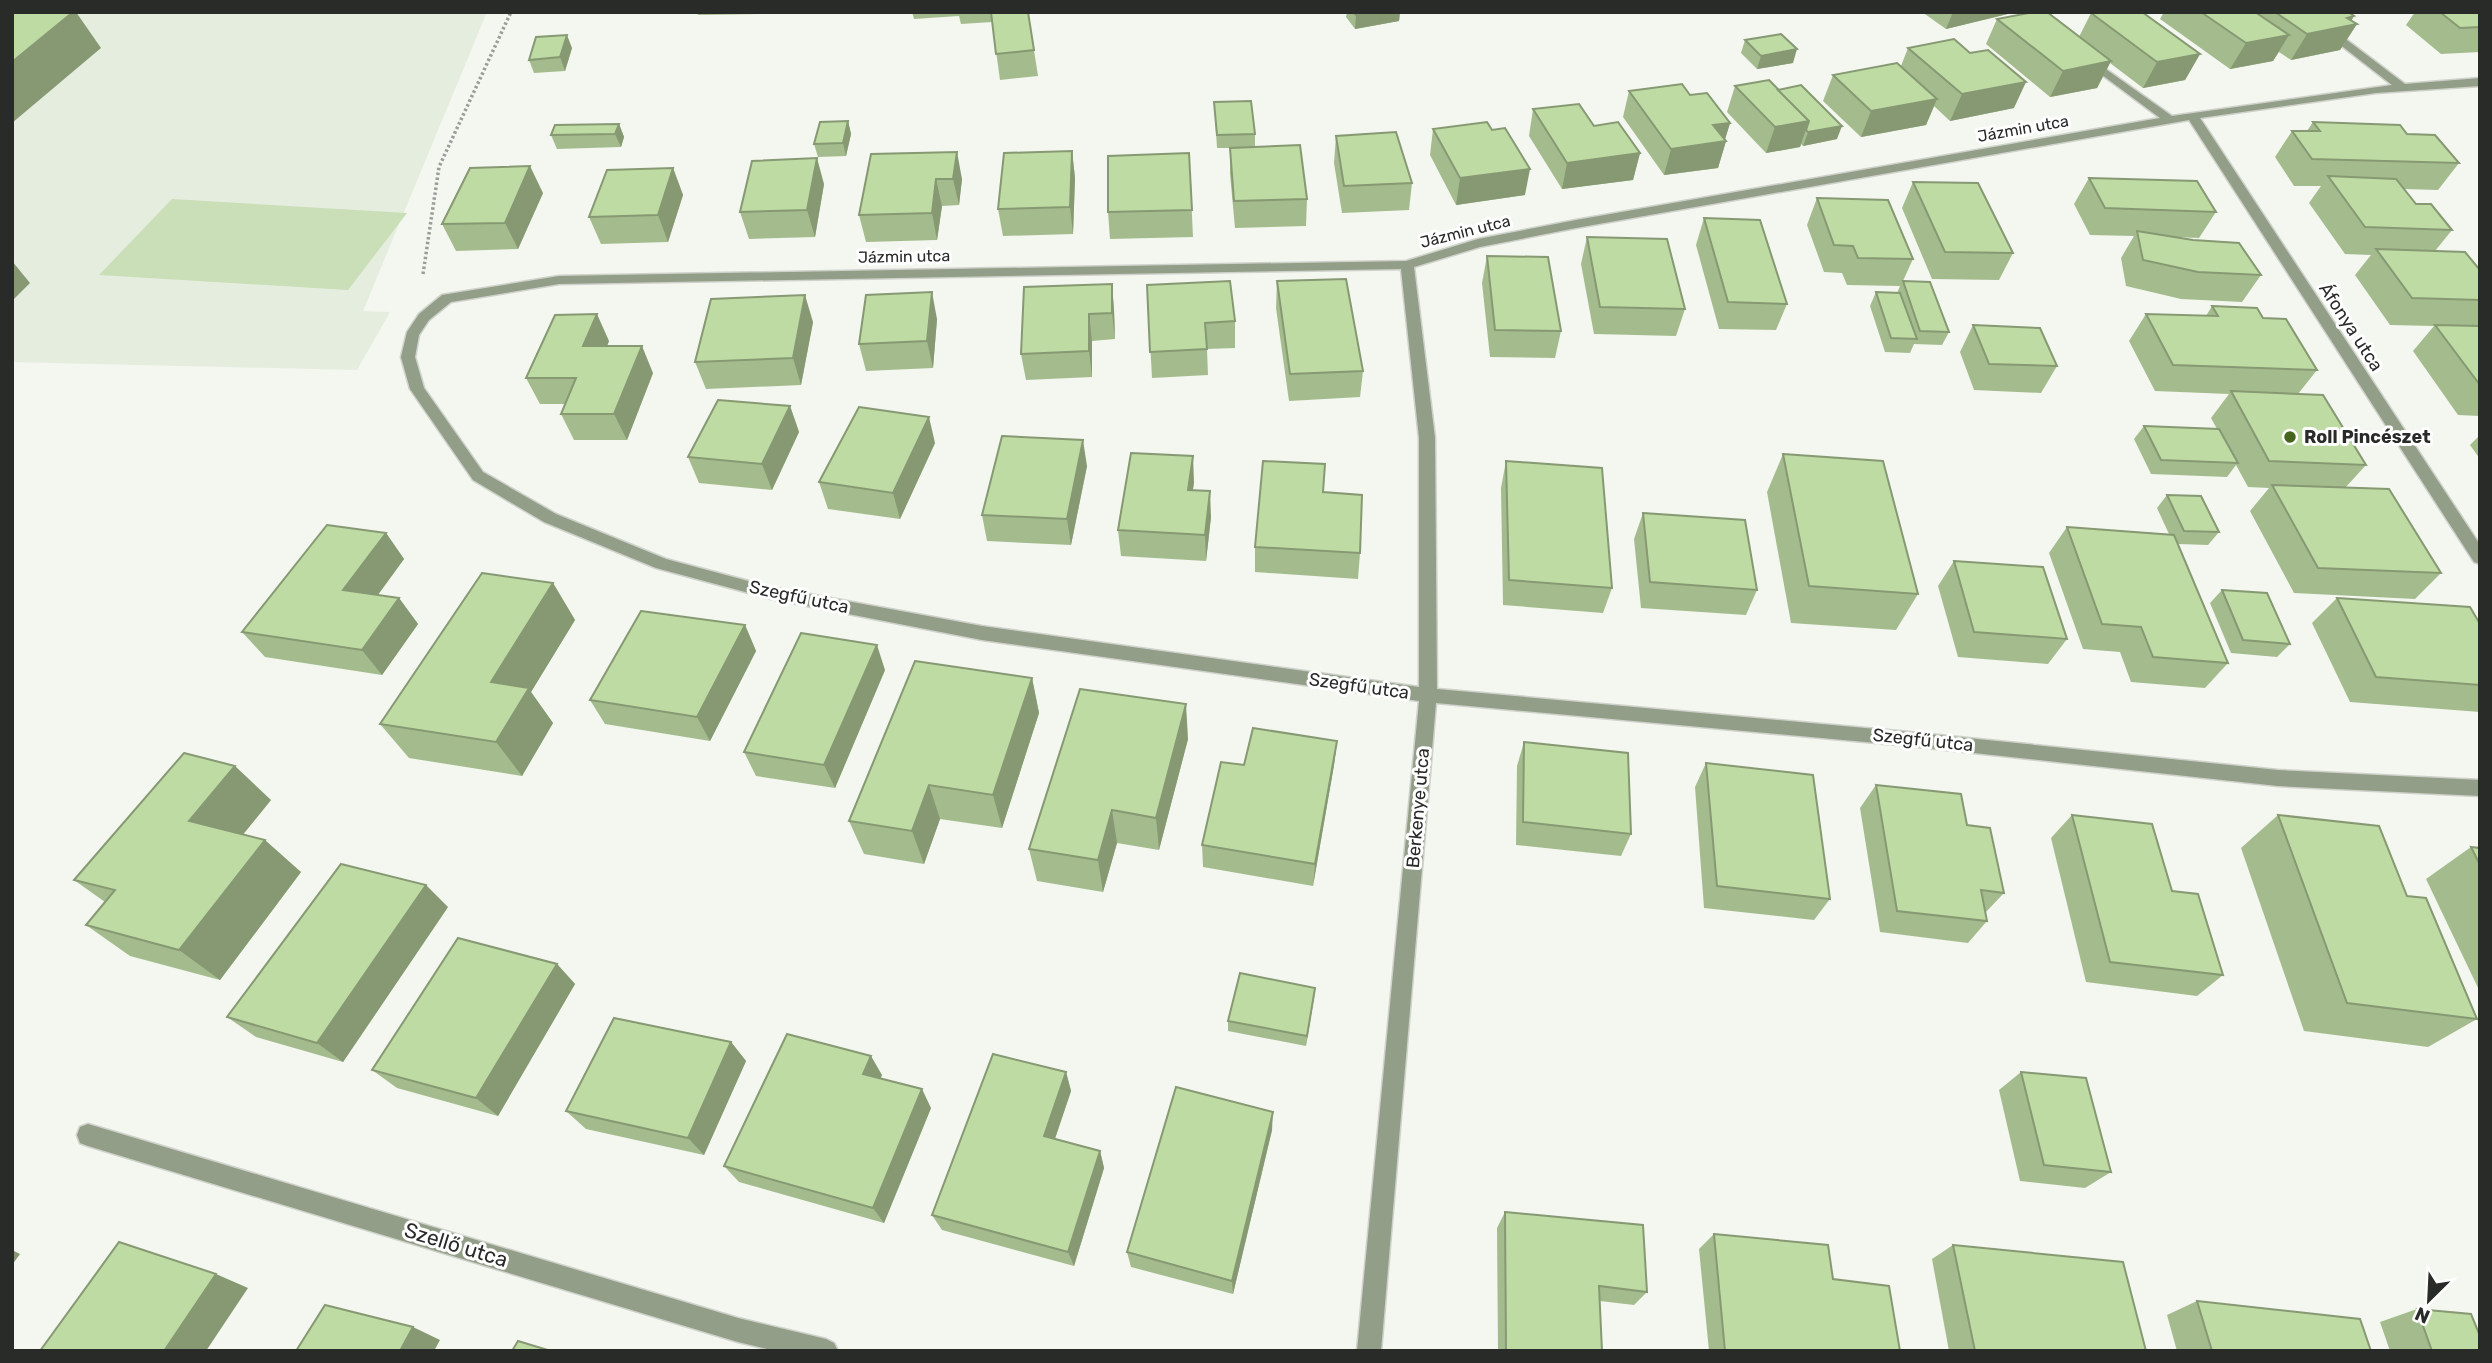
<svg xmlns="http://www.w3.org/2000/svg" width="2492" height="1363" font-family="Rubik,sans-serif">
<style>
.built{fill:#e5edde}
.green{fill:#cadeb7}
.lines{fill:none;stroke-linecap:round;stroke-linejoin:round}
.minor-casing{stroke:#cfd2cb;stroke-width:3}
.path{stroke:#9a9d98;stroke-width:3.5;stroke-dasharray:2.5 2.5;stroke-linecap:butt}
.minor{fill:#929e87;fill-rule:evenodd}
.wall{fill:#a4bc8d}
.shaded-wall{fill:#869973}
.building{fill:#bfdba4;stroke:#869973;stroke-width:2}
.poi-dot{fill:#45651a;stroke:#fff;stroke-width:2.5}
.labels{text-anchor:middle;stroke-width:6;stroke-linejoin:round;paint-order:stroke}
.far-street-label{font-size:16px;fill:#292b28;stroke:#fff}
.street-label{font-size:18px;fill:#292b28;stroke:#fff}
.poi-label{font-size:18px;font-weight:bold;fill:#292b28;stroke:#fff;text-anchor:start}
.near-street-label{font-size:21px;fill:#292b28;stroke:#fff}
</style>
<rect width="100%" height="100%" fill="#f3f7ef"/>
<!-- built -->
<path class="built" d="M12 12H487L363 311 390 312 357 370 12 362Z"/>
<!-- green -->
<path class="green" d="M172 199 407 213 348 290 99 275Z"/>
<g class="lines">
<defs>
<g id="minor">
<path d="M2298 12H2310L2405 84 2480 78V86L2376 93 2200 118 2480 545V564L2474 562 2189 120 1576 228 1480 247 1414 267 1435 438 1437 689 1909 732 2278 770 2480 780V796L2278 786 1909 746 1436 703 1381 1351H1357L1419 701 982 640 771 599 656 568 544 522 473 480 410 389 401 357 407 332 419 314 442 295 559 276 1406 261 1478 239 1576 220 2160 118 2082 60 2080 58 2086 55 2172 116 2392 85ZM1401 269 1419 438V687L982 626 771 587 666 559 556 514 483 472 424 388 415 357 419 335 429 320 451 302 559 284Z"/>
<path d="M88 1124 738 1318 826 1339 834 1343 838 1351H775L738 1342 88 1146 80 1143 77 1135 80 1127Z"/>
</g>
</defs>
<!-- minor casing -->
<use href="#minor" class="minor-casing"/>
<!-- path -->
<path class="path" d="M423 274 439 167 511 12"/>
<!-- minor -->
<use href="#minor" class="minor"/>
</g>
<!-- wall -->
<g class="wall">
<path d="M697 12H762V14L698 15Z"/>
<path d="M912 12H1028L1038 76 1000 80 992 22 961 24 959 16 914 19Z"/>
<path d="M1040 12H1104L1040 14Z"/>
<path d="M1347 12H1400L1399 21 1355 29 1346 17Z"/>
<path d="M1922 12H2016L1946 29Z"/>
<path d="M2164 12H2348L2354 16 2351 21 2357 24 2340 50 2291 60 2279 52 2273 61 2230 69 2160 19Z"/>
<path d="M2415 12H2480V52L2441 54 2406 25Z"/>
<path d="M2091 13 2200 54 2185 80 2143 88 2110 63 2097 88 2050 97 1986 44 1997 19 2079 37Z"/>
<path d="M1745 40 1793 63 1757 69 1741 53Z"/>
<path d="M572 48 565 71 534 73 529 60Z"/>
<path d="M1908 48 2014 108 1950 121 1934 106 1926 125 1861 137 1823 101 1833 75 1901 66Z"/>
<path d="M1735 86 1778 90 1837 139 1803 146 1801 144 1800 147 1766 153 1727 112Z"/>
<path d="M1629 91 1690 95 1730 123 1725 140 1726 141 1718 168 1664 175 1623 117Z"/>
<path d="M1214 102 1255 134V147L1307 199 1306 226 1235 228 1230 174V148H1217Z"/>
<path d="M1533 109 1594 126 1640 153 1633 180 1562 189 1529 136Z"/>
<path d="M848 121 851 134 846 156 818 157 814 144Z"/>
<path d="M2313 122 2407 134 2459 163 2438 190 2404 189 2416 204 2452 230 2435 251 2480 270V416L2458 415 2413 351 2434 326 2390 325 2355 275 2371 255 2345 254 2309 203 2321 186H2294L2275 157 2292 131H2307Z"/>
<path d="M619 124 624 137 621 147 557 149 551 135Z"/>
<path d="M1433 129 1525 195 1456 205 1430 155Z"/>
<path d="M1336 136 1412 183 1409 210 1342 213 1334 163Z"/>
<path d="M1072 151 1075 178 1073 234 1003 236 998 209Z"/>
<path d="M1189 153 1193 237 1110 239 1108 212Z"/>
<path d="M871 154 962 179 959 205 942 206 937 240 866 242 859 215Z"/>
<path d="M673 168 683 195 668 242 601 244 589 217Z"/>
<path d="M2089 178 2216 212 2199 238 2175 237 2261 275 2242 302 2181 299 2126 286 2121 258 2134 236 2090 235 2074 204Z"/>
<path d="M1913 182 2013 253 1999 280 1932 279 1902 208Z"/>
<path d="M824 184 815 237 749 239 740 212Z"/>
<path d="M543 193 518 249 456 251 442 224Z"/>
<path d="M1817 198 1913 259 1903 281 1949 332 1942 345 1914 344 1910 353 1885 352 1870 306 1876 292 1897 293 1900 286 1847 285 1842 273 1824 272 1807 225Z"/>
<path d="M1704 218 1787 304 1776 330 1719 329 1696 245Z"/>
<path d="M1587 237 1685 309 1676 336 1594 334 1581 264Z"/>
<path d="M1487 256 1561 331 1555 358 1490 357 1482 283Z"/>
<path d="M1277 281 1363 371 1360 397 1289 401 1276 308Z"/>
<path d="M1112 284 1114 310 1115 339 1092 341V377L1026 380 1021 354Z"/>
<path d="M1147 285 1235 321V348L1207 349 1208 375 1152 378Z"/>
<path d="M2212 306 2263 318 2317 370 2298 394 2366 465 2345 488 2441 573 2415 599 2294 593 2250 511 2269 488 2248 487 2236 465 2227 477 2151 474 2134 439 2144 426 2217 429 2211 418 2229 394 2155 391 2129 341 2146 314 2206 316Z"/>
<path d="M937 319 933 368 866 371 859 344Z"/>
<path d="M813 322 801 385 706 389 695 362Z"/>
<path d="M1973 325 2057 366 2041 393 1974 390 1960 352Z"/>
<path d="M609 341 607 346 653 373 627 440H574L561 414 565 404H540L526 378Z"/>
<path d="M790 406 799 432 772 490 699 483 688 457Z"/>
<path d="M2480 435V459L2470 445Z"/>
<path d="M935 443 900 519 828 509 819 482Z"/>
<path d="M1783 454 1918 594 1896 630 1791 623 1767 492Z"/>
<path d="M1506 461 1612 588 1603 613 1503 605 1501 488Z"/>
<path d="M1087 466 1071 545 987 541 982 515Z"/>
<path d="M1194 482 1193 490 1211 517 1206 561 1121 556 1118 530Z"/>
<path d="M1323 492 1360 553 1358 579 1255 572V547Z"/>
<path d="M2167 495 2219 532 2208 545 2178 544 2228 663 2205 688 2131 682 2120 652 2083 649 2049 553 2067 527 2169 534 2157 508Z"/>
<path d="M1643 513 1757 590 1746 615 1641 608 1634 539Z"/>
<path d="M386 533 404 559 378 595 399 598 418 624 382 675 265 657 242 632Z"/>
<path d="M1954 561 2067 639 2048 664 1958 657 1938 586Z"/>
<path d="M553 583 575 620 531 692 553 723 522 776 409 758 380 724Z"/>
<path d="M2222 590 2290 644 2277 657 2231 653 2210 603Z"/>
<path d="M2337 598 2480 624V712L2350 702 2312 623Z"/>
<path d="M745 625 756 651 710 741 605 724 590 700Z"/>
<path d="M885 670 835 788 756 776 744 752Z"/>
<path d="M1032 678 1039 713 1002 828 940 819 924 864 864 854 849 821Z"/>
<path d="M1188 739 1159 850 1117 843 1103 892 1037 881 1029 849Z"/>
<path d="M1337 741 1334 765 1313 886 1203 867 1202 845 1244 765Z"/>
<path d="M1524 742 1631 834 1621 856 1516 845 1517 766Z"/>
<path d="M1706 763 1830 899 1814 920 1704 908 1695 787Z"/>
<path d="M1876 785 1967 825 2004 893 1985 913 1987 921 1968 943 1880 932 1860 808Z"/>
<path d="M271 800 243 834 301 872 220 980 130 956 86 925 105 902 74 880Z"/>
<path d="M2072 815 2172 891 2223 975 2197 996 2086 982 2051 838Z"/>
<path d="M2278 815 2407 896 2477 1019 2428 1047 2304 1031 2241 848Z"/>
<path d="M2471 847 2480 848V992L2426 879Z"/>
<path d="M448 907 343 1062 256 1037 227 1017Z"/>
<path d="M557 964 575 984 498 1116 397 1088 372 1070Z"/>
<path d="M1315 988 1306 1046 1228 1031V1021Z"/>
<path d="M731 1042 746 1061 704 1155 586 1129 566 1111Z"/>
<path d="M1066 1072 1071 1091 1055 1139 1100 1151 1104 1168 1074 1266 942 1230 932 1215Z"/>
<path d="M2021 1072 2111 1172 2085 1188 2020 1181 1999 1090Z"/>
<path d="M882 1075 880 1079 931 1108 884 1223 739 1182 724 1166Z"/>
<path d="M1272 1130 1233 1294 1131 1267 1127 1252Z"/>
<path d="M1505 1212 1647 1292 1634 1305 1600 1301 1602 1351H1498L1497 1228Z"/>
<path d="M1714 1234 1833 1279 1900 1351H1709L1699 1249Z"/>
<path d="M1953 1245 2146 1351H1949L1932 1259Z"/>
<path d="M2197 1301 2371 1351H2177L2167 1315Z"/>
<path d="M2417 1309 2480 1351H2390L2380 1322Z"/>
</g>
<!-- shaded-wall -->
<g class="shaded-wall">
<path d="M73 12H76L101 48 12 123V62Z"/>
<path d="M1375 12H1400L1399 21 1355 29 1356 15Z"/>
<path d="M1953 12H2016L1946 29Z"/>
<path d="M2354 16 2348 26 2357 24 2340 50 2291 60 2307 34 2347 18Z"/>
<path d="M567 35 572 48 565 71 560 57Z"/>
<path d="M2289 35 2273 61 2230 69 2246 43Z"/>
<path d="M1797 49 1793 63 1757 69 1761 56Z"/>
<path d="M2200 54 2185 80 2143 88 2157 62Z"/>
<path d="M2111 61 2097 88 2050 97 2063 71Z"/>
<path d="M2026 82 2014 108 1950 121 1962 94Z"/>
<path d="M1937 99 1926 125 1861 137 1871 111Z"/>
<path d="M848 121 851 134 846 156 843 143Z"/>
<path d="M1809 121 1800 147 1766 153 1775 127Z"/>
<path d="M1730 123 1724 142 1726 141 1718 168 1664 175 1671 149 1713 125Z"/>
<path d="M619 124 624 137 621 147 615 134Z"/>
<path d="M1842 126 1837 139 1803 146 1808 132Z"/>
<path d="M1072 151 1075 178 1073 234 1070 207Z"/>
<path d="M957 152 962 179 959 205 953 179Z"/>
<path d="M1640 153 1633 180 1562 189 1567 163Z"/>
<path d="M817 158 824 184 815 237 807 210Z"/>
<path d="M530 166 543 193 518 249 505 223Z"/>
<path d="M673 168 683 195 668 242 658 215Z"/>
<path d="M1530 169 1525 195 1456 205 1460 178Z"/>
<path d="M936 179 942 206 937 240 932 213Z"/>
<path d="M12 261 30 283 12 301Z"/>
<path d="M1112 284 1114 310 1115 339 1112 313Z"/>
<path d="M932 292 937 319 933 368 927 341Z"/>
<path d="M805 295 813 322 801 385 793 358Z"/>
<path d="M597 314 609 341 596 373 583 346Z"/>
<path d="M1089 314 1092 341V377L1089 351Z"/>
<path d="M642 346 653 373 627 440 614 414Z"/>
<path d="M790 406 799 432 772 490 762 464Z"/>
<path d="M929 417 935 443 900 519 893 493Z"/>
<path d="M1083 440 1087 466 1071 545 1067 519Z"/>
<path d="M1193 456 1194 482 1189 516 1188 490Z"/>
<path d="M1210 491 1211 517 1206 561 1205 535Z"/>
<path d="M386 533 404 559 363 615 343 590Z"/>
<path d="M553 583 575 620 531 692 553 723 522 776 496 742 491 682Z"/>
<path d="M399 598 418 624 382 675 362 650Z"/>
<path d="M745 625 756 651 710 741 697 717Z"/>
<path d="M877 645 885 670 835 788 824 765Z"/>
<path d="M1032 678 1039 713 1002 828 993 795Z"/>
<path d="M1186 704 1188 739 1159 850 1156 818Z"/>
<path d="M1337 741 1334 765 1313 886 1315 864Z"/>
<path d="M235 766 271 800 228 853 189 821Z"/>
<path d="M929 785 940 819 924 864 912 831Z"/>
<path d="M1112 810 1117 843 1103 892 1098 860Z"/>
<path d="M265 840 301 872 220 980 179 950Z"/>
<path d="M426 885 448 907 343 1062 317 1043Z"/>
<path d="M557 964 575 984 498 1116 476 1098Z"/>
<path d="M1315 988 1314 998 1306 1046 1307 1036Z"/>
<path d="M731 1042 746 1061 704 1155 688 1138Z"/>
<path d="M871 1056 882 1075 874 1093 863 1074Z"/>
<path d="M1066 1072 1071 1091 1050 1153 1044 1136Z"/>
<path d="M922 1089 931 1108 884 1223 873 1208Z"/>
<path d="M1273 1112 1272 1130 1233 1294 1232 1281Z"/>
<path d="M1100 1151 1104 1168 1074 1266 1068 1252Z"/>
<path d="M12 1250 20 1254 12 1265Z"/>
<path d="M216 1274 248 1288 206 1351H164Z"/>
<path d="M413 1327 440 1340 434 1351H400Z"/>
</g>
<!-- building -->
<g class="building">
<path d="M12 12H73L12 62Z"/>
<path d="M991 12H1028L1034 50 996 54Z"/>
<path d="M1353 12H1375L1356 15Z"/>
<path d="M2034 12H2047L2111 61 2063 71 1997 19Z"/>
<path d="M2095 12H2142L2200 54 2157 62 2091 13Z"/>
<path d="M2201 12H2255L2289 35 2246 43Z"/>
<path d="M2275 12H2348L2354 16 2347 18 2357 24 2307 34Z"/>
<path d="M2440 12H2480V27L2460 28Z"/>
<path d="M1781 34 1797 49 1761 56 1745 40Z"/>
<path d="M567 35 560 57 529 60 536 37Z"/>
<path d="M1954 39 1970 53 1988 50 2026 82 1962 94 1908 48Z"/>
<path d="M1897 63 1937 99 1871 111 1833 75Z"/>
<path d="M1769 80 1809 121 1775 127 1735 86Z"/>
<path d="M1682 84 1690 95 1707 93 1730 123 1713 125 1726 141 1671 149 1629 91Z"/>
<path d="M1801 85 1842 126 1808 132 1806 130 1809 121 1778 90Z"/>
<path d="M1251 101 1255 134 1217 135 1214 102Z"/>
<path d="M1579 104 1594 126 1618 122 1640 153 1567 163 1533 109Z"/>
<path d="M848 121 843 143 814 144 820 122Z"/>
<path d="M1487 122 1492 130 1505 128 1530 169 1460 178 1433 129Z"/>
<path d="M2313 122 2400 125 2407 134 2435 135 2459 163 2312 159 2292 131H2320Z"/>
<path d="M619 124 615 134 551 135 555 125Z"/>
<path d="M1396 132 1412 183 1344 186 1336 136Z"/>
<path d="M1300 145 1307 199 1234 201 1230 148Z"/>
<path d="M1072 151 1070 207 998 209 1004 153Z"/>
<path d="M957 152 953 179H936L932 213 859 215 871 154Z"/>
<path d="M1189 153 1192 210 1108 212V156Z"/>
<path d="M817 158 807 210 740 212 752 161Z"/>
<path d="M530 166 505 223 442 224 470 168Z"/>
<path d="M673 168 658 215 589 217 607 170Z"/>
<path d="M2328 176 2396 179 2416 204H2431L2452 230 2365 227Z"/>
<path d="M2089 178 2197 181 2216 212 2105 208Z"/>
<path d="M1913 182 1978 183 2013 253 1945 252Z"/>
<path d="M1817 198 1888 200 1913 259 1858 258 1853 246 1834 245Z"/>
<path d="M1704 218 1760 220 1787 304 1728 302Z"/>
<path d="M2137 231 2193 240 2239 243 2261 275 2198 272 2143 260Z"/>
<path d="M1587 237 1667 239 1685 309 1600 307Z"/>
<path d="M2376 249 2465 252 2480 270V300L2412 298Z"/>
<path d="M1487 256 1548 257 1561 331 1495 330Z"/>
<path d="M1346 279 1363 371 1290 374 1277 281Z"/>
<path d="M1230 281 1235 321 1205 323 1207 349 1150 352 1147 285Z"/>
<path d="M1903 281 1930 282 1949 332 1920 331Z"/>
<path d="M1112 284V313L1089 314V351L1021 354 1024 287Z"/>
<path d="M932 292 927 341 859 344 866 295Z"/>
<path d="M1876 292 1900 293 1917 339 1891 338Z"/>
<path d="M805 295 793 358 695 362 711 299Z"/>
<path d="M2212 306 2257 308 2263 318 2286 319 2317 370 2173 365 2146 314 2218 316Z"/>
<path d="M597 314 583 346H642L614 414H561L576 378H526L555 315Z"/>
<path d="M1973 325 2040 328 2057 366 1989 364Z"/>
<path d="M2435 325 2480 326V385Z"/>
<path d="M2231 391 2323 395 2366 465 2269 461Z"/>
<path d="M718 400 790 406 762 464 688 457Z"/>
<path d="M859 407 929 417 893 493 819 482Z"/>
<path d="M2144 426 2219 429 2238 463 2161 460Z"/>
<path d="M1002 436 1083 440 1067 519 982 515Z"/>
<path d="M1131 453 1193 456 1188 490 1210 491 1205 535 1118 530Z"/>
<path d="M1783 454 1883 461 1918 594 1809 586Z"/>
<path d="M1263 461 1325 464 1323 492 1362 495 1360 553 1255 547Z"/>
<path d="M1506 461 1602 468 1612 588 1509 580Z"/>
<path d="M2272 485 2389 489 2441 573 2318 568Z"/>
<path d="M2167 495 2201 496 2219 532 2184 531Z"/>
<path d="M1643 513 1745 520 1757 590 1650 582Z"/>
<path d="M327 525 386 533 343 590 399 598 362 650 242 632Z"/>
<path d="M2067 527 2174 535 2228 663 2153 657 2141 627 2102 624Z"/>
<path d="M1954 561 2043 567 2067 639 1974 632Z"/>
<path d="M482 573 553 583 491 682 529 688 496 742 380 724Z"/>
<path d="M2222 590 2267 593 2290 644 2243 640Z"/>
<path d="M2337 598 2470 607 2480 624V685L2376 677Z"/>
<path d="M641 611 745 625 697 717 590 700Z"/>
<path d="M801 633 877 645 824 765 744 752Z"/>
<path d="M915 661 1032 678 993 795 929 785 912 831 849 821Z"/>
<path d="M1080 689 1186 704 1156 818 1112 810 1098 860 1029 849Z"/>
<path d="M1253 728 1337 741 1315 864 1202 845 1221 762 1244 765Z"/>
<path d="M1524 742 1628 753 1631 834 1523 822Z"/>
<path d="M184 753 235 766 189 821 265 840 179 950 86 925 115 890 74 880Z"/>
<path d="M1706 763 1813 775 1830 899 1717 886Z"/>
<path d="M1876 785 1961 794 1967 825 1990 828 2004 893 1981 890 1987 921 1897 911Z"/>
<path d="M2072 815 2152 824 2172 891 2198 894 2223 975 2110 962Z"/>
<path d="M2278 815 2379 826 2407 896 2426 898 2477 1019 2347 1003Z"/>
<path d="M2471 847 2480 848V865Z"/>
<path d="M341 864 426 885 317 1043 227 1017Z"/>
<path d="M458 938 557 964 476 1098 372 1070Z"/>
<path d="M1240 973 1315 988 1307 1036 1228 1021Z"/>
<path d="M614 1018 731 1042 688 1138 566 1111Z"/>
<path d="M787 1034 871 1056 863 1074 922 1089 873 1208 724 1166Z"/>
<path d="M993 1054 1066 1072 1044 1136 1100 1151 1068 1252 932 1215Z"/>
<path d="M2021 1072 2086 1078 2111 1172 2044 1165Z"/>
<path d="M1176 1087 1273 1112 1232 1281 1127 1252Z"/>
<path d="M1505 1212 1643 1225 1647 1292 1599 1286 1602 1351H1506Z"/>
<path d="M1714 1234 1828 1245 1833 1279 1889 1286 1900 1351H1725Z"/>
<path d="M119 1242 216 1274 164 1351H40Z"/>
<path d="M1953 1245 2123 1262 2146 1351H1975Z"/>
<path d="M2197 1301 2360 1319 2371 1351H2212Z"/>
<path d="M325 1305 413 1327 400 1351H296Z"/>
<path d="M2417 1309 2471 1314 2480 1336V1351H2432Z"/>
<path d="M518 1341 551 1351H512Z"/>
</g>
<!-- markers -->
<circle class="poi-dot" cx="2290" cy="437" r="7"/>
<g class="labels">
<!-- far-street labels -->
<g class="far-street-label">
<text transform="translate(2023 128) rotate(-10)" y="6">Jázmin utca</text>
<text transform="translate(1465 231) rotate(-14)" y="6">Jázmin utca</text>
<text transform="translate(904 256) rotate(-1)" y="6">Jázmin utca</text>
</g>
<!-- street labels -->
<g class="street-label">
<text transform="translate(2351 327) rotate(57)" y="6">Áfonya utca</text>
<text transform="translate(799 597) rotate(12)" y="6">Szegfű utca</text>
<text transform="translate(1359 686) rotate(8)" y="6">Szegfű utca</text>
<text transform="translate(1923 740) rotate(6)" y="6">Szegfű utca</text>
<text transform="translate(1418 808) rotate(-85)" y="6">Berkenye utca</text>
</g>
<!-- poi labels -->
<g class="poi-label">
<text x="2304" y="443">Roll Pincészet</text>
</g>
<!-- near-street labels -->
<g class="near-street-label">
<text transform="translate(456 1245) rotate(17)" y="7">Szellő utca</text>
</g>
</g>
<!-- border -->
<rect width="2492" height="1363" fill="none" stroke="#292b28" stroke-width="28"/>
<!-- north arrow -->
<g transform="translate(2429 1300) rotate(204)" stroke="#ffffff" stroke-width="5" paint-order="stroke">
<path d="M0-5L12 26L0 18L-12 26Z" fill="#292b28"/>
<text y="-10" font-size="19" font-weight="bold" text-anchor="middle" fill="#292b28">N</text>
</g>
</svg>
